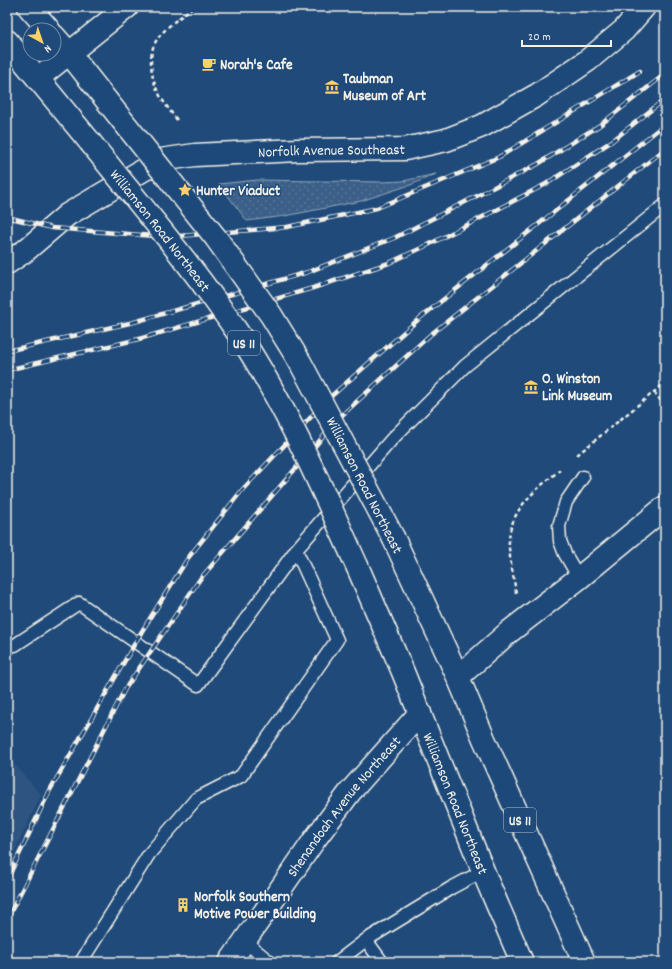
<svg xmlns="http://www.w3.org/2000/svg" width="672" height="969" font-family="Dekko,sans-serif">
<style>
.built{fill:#2d5581}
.grass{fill:url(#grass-dots);stroke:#97a8b8}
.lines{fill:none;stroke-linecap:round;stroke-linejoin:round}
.service-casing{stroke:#f4f1e8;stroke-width:15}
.minor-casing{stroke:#f4f1e8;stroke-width:25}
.tertiary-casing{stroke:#f4f1e8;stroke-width:25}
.primary-casing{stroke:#f4f1e8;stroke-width:25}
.path{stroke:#f4f1e8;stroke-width:2.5;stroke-dasharray:4 3;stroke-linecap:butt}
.service{stroke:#1f4a7a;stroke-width:12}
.minor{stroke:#1f4a7a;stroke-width:22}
.tertiary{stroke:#1f4a7a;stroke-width:22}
.primary{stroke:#1f4a7a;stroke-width:22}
.rail-casing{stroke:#f4f1e8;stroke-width:4.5}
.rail{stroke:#1f4a7a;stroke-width:3;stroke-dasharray:9;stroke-linecap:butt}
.primary-bridge-casing{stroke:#f4f1e8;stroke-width:25;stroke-linecap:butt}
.primary-bridge{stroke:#1f4a7a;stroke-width:22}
.labels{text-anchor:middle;stroke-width:3;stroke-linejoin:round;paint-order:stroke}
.shield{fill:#1f4a7a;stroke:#b4bfc7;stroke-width:1}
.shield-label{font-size:14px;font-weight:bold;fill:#f4f1e8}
.poi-label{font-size:15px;font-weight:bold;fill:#f4f1e8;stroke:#1f4a7a;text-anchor:start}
.street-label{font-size:15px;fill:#f4f1e8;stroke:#1f4a7a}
</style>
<defs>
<pattern id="grass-dots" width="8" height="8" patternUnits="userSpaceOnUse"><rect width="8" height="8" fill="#3a5f88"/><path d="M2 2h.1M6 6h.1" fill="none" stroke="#577699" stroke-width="1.8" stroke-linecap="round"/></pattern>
</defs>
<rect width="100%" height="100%" fill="#1f4a7a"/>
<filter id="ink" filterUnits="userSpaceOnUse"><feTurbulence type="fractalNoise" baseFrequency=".025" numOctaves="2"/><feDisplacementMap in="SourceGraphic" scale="8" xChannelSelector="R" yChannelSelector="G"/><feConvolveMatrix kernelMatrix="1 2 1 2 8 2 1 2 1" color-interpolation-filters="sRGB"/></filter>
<g filter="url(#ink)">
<!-- built -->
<path class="built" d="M7 756 41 795 7 867Z"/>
<!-- grass -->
<path class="grass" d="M436 174 413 184 361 201 285 216 247 221 219 184 257 180 382 182 403 181Z"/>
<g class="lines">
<defs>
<g id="service">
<path d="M579 578 565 554 560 541 559 526 566 502 583 477"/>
<path d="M7 647 15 645 79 603 198 685 296 550"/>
<path d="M244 941 270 962"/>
<path d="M81 962 149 854 196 799 241 776 337 640 296 550 392 439 465 366 665 205"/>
<path d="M337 962 366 940"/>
<path d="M382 962 366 940 451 888 483 871"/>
</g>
<g id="minor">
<path id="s1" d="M7 263 25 251 67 215 160 160 195 155 298 150 405 149 446 140 482 126 537 95 587 61 624 30 644 7"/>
<path id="s2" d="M230 962 315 839 350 792 420 713"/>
</g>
<g id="tertiary">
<path d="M38 78 127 7"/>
<path d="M458 677 509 632 579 578 665 507"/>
</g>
<g id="primary">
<path d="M29 7 49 30"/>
<path d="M54 36 69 53 122 120"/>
<path d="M7 41 90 142"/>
<path d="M394 539 458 677 484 739 584 962"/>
<path id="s3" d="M358 568 403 672 488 883 522 962"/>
</g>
</defs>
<!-- service casing -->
<use href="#service" class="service-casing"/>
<!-- minor casing -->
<use href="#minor" class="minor-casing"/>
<!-- tertiary casing -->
<use href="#tertiary" class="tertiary-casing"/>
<!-- primary casing -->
<use href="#primary" class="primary-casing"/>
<!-- path -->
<g class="path">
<path d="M177 120C162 100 152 88 151 62 151 56 152 48 155 43 162 29 181 17 193 7"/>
<path d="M654 392 665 406"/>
<path d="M577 455 665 383"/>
<path d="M516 593C514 578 510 562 509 547 507 511 535 490 560 470"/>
</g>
<!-- service -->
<use href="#service" class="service"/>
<!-- minor -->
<use href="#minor" class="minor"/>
<!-- tertiary -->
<use href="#tertiary" class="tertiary"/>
<!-- primary -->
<use href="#primary" class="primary"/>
<defs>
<g id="rail">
<path d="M7 217 52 228 167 237 287 227 377 208 499 157 640 71"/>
<path d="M7 351 134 322 211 300 308 272 394 238 473 198 538 164 600 125 665 74"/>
<path d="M7 370 139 339 313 288 389 263 428 245 475 221 546 184 612 141 665 99"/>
<path d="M7 880 50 790 142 631 188 558 243 489 328 399 420 318 665 124"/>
<path d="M7 919 125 689 200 579 341 416 430 335 665 149"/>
</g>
</defs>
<!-- rail casing -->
<use href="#rail" class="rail-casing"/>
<!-- rail -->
<use href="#rail" class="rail"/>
<defs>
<g id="primary-bridge">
<path d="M122 120 216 238 271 315 300 362 394 539"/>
<path id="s4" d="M90 142C142 207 196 270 242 339 288 410 323 491 358 568"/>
</g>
</defs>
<!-- primary-bridge casing -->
<use href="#primary-bridge" class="primary-bridge-casing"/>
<!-- primary-bridge -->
<use href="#primary-bridge" class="primary-bridge"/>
</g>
</g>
<!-- icons -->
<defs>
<symbol id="cafe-bare" viewBox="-9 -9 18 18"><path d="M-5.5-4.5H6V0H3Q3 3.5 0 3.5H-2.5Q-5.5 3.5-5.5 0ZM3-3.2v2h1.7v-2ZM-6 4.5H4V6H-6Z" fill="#ffd166" stroke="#1f4a7a" stroke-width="2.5" paint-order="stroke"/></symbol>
<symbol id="museum-bare" viewBox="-9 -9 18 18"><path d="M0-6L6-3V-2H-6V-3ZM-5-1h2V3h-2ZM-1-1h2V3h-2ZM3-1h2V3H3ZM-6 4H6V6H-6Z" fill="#ffd166" stroke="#1f4a7a" stroke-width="2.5" paint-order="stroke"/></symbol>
<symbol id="sight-bare" viewBox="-9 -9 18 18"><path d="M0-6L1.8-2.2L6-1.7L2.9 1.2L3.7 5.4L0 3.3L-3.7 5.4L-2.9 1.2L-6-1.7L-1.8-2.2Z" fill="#ffd166" stroke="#1f4a7a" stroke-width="2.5" paint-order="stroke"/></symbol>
<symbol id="building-bare" viewBox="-9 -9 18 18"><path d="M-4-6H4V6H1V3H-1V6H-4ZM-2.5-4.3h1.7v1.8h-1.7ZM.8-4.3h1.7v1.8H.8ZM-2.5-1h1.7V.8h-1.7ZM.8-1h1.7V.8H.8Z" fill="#ffd166" stroke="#1f4a7a" stroke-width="2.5" paint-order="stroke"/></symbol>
</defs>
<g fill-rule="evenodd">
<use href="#cafe-bare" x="199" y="54" width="20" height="20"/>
<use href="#museum-bare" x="322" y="77" width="20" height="20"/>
<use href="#sight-bare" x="175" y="180" width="20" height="20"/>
<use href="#museum-bare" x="521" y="377" width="20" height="20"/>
<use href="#building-bare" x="173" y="895" width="20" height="20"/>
</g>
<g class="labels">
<!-- shield labels -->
<g class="shield">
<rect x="228" y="331" width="32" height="24" rx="3"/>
<rect x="504" y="808" width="32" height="24" rx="3"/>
</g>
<g class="shield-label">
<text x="244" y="348">US 11</text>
<text x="520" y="825">US 11</text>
</g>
<!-- poi labels -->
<g class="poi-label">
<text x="220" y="69">Norah's Cafe</text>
<text x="343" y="83">Taubman<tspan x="343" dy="17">Museum of Art</tspan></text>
<text x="196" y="195">Hunter Viaduct</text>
<text x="542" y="383">O. Winston<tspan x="542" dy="17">Link Museum</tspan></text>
<text x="194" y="901">Norfolk Southern<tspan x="194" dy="17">Motive Power Building</tspan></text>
</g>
<!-- street labels -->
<g class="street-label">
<text dy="5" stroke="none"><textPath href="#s1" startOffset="357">Norfolk Avenue Southeast</textPath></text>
<text dy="5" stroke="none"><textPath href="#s4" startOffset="113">Williamson Road Northeast</textPath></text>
<text transform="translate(365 485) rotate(63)" y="5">Williamson Road Northeast</text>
<text dy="5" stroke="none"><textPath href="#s3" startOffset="255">Williamson Road Northeast</textPath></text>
<text dy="5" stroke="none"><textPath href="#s2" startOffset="193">Shenandoah Avenue Northeast</textPath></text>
</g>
</g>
<!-- margin -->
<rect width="672" height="969" fill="none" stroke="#1f4a7a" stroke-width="24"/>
<rect x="12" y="12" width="648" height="945" fill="none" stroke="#f4f1e8" stroke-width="1.5" filter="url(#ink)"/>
<!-- north arrow -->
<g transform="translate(42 42) rotate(140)"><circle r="19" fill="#1f4a7a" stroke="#748da6"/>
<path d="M0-3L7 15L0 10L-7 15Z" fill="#ffd166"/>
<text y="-6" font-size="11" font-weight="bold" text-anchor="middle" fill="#f4f1e8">N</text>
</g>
<!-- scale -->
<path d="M522 40v6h89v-6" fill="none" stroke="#f4f1e8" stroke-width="2"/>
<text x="528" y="40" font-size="12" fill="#f4f1e8" stroke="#1f4a7a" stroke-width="3" paint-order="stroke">20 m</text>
</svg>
